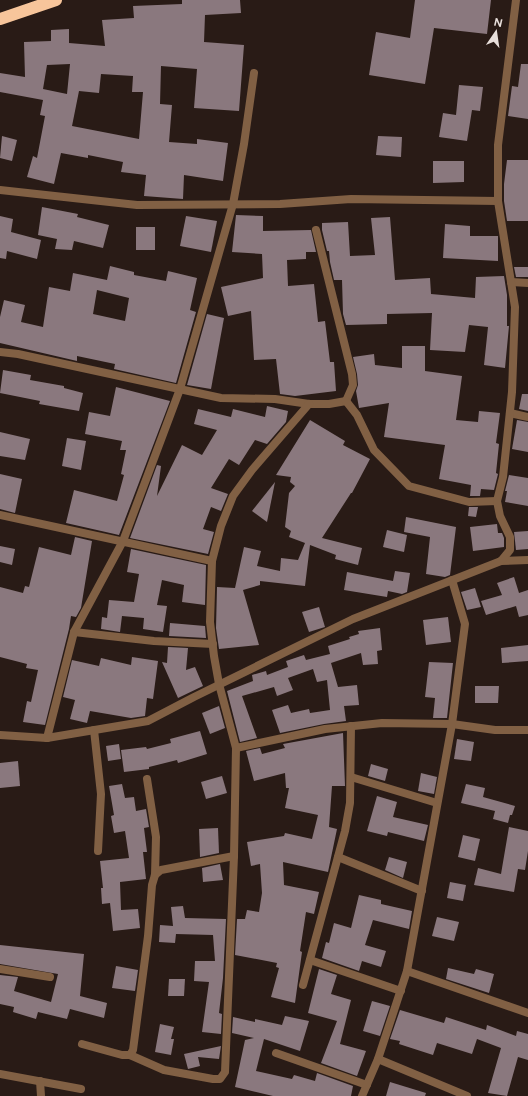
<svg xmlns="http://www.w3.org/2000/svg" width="528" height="1096" font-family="Figtree,sans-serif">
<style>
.building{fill:#8a787e;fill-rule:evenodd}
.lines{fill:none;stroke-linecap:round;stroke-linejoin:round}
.street{stroke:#816044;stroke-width:8}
.highway{stroke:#f7c59b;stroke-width:12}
</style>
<rect width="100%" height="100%" fill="#291b16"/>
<!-- building -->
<g class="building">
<path d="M182 0H240L241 13 205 15 204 42 244 45 239 111 194 108 197 69 161 66 160 104 172 105 169 142 197 144V139L228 143 223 181 184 175 183 199 144 196 146 175 121 172 123 162 88 155V158L61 153 54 184 27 177 33 156 37 158 45 116 40 115 43 100 0 92V73L25 77 24 42 51 41V30L69 29V43L105 46 102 20 134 18 133 6 182 4ZM70 64 67 94 43 89 47 65ZM101 74 133 76 132 92H143L139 139 72 126 79 91 99 93Z"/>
<path d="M415 0H491L487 34 434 28 425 84 369 75 376 32 410 38Z"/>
<path d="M521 64H528V119L508 116 512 86 518 87Z"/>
<path d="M459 85 483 87 480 111 472 110 467 141 439 137 443 113 456 115Z"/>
<path d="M2 136 17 140 12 161 0 158Z"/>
<path d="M378 136 402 137 401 157 376 155Z"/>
<path d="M507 160H528V221H507L504 201V184Z"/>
<path d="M433 161H464V182L433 183Z"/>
<path d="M42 207 78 214 77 217 109 225 103 248 74 241 72 250 55 249 57 239 38 235Z"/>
<path d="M236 215 263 216V231L311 230 316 252H306V259L287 260 288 286 314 284 318 322 325 321 330 362H334L336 391 295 396 280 394 276 359 254 360 251 311 228 316 221 287 263 278 262 254 232 252Z"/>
<path d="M0 216 13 219 11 232 41 240 37 259 7 251 6 259 0 258Z"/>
<path d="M186 216 217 221 211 252 180 246Z"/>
<path d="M390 217 395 280 430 278 431 294 475 298 476 277 504 276 507 295V326H509L505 368 484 365 488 327 469 325 465 352 430 350 432 313 387 314V324L346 325 343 314 342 280H334L330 262 329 251H327L322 230V223L348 222 350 256 375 255 371 218Z"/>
<path d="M445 224 470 226V236H498V261L443 258Z"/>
<rect x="136" y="227" width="19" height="23"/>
<path d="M110 266 134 272V275L166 281 168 271 197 278 190 310 196 312 176 383 114 369 115 364 77 356V361L0 343V317L4 300 25 305 21 322 43 327 49 287 70 291 73 273 107 280ZM97 290 129 298 125 321 93 314Z"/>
<path d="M514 267H528V277H516Z"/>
<path d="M207 314 224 318 211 389 187 385Z"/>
<path d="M402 346H425V371L462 376 456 420 478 422 479 411 500 413 496 443 499 444 496 473 498 474 494 490 481 489 480 496H470L471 485 439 479 445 445 384 437 389 403 359 408 356 391 358 385 357 374 353 357 374 354 375 365 402 368Z"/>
<path d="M3 370 31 375 30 380 64 386V388L83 393 79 411 39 404 40 401 0 393Z"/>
<path d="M116 387 170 401 119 535 66 523 74 490 117 501 124 475 121 474 126 450H120L122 441 85 434 89 412 110 416Z"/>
<path d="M522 394H528V411L519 409Z"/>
<path d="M267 406 288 411 286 422 267 444 255 440 239 465 229 459 211 488 228 494 221 511 211 507 203 529 214 532 208 554 130 538 157 465 161 466 157 496 182 445 202 455 217 430 194 424 198 409 231 417 233 409 265 417Z"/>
<path d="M310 420 345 441 343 445 370 459 352 493H351L322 538 362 548 358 565 335 559 336 555 310 545 305 586 260 581V585L243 590 259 645 219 649 216 628 217 587 235 588 244 547 261 551 257 566 280 571 281 558 298 560 305 543 289 537 291 531 285 527 289 493 295 486 290 482 291 477 276 475Z"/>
<path d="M517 420 528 422V452L512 449Z"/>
<path d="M0 432 30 439 25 460 0 456Z"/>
<path d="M67 438 86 441 81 470 62 466Z"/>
<path d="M0 474 22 479 15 513 0 509Z"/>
<path d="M509 475 528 478V506L505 502 507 491H505Z"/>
<path d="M275 482 267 522 252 511Z"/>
<path d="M469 507H478L476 517 468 516Z"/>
<path d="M406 517 456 527 450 575 445 577 426 574 430 537 404 532Z"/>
<path d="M497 524 498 533H502L504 538V547L473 551 470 527Z"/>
<path d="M387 530 407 535 404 552 383 547Z"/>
<path d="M528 531V549L516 550 514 532Z"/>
<path d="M75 537 92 541 81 608 76 617 71 616 69 629 45 725 23 722 27 701 31 702 38 670 26 668 27 664 0 657V587L23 593 25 586 29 587 39 547 71 555Z"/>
<path d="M0 546 15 549 12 565 0 562Z"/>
<path d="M131 549 206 565 205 605 182 602 184 585 162 580 157 605 167 606 163 632 143 629 144 618 122 616 120 632 101 629 102 617 107 618 109 600 134 602 139 574 127 572Z"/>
<path d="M395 571 410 573 407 592 402 594 388 591 387 597 344 590 347 572 393 581Z"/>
<path d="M514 577 519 593 528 590V615L519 617 516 606 486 615 481 601 502 595 497 583Z"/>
<path d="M475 588 481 607 467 610 461 592Z"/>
<path d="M319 607 325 627 309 632 302 612Z"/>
<path d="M448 617 451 642 426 645 423 620Z"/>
<path d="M170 623 205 626 206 638 169 636Z"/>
<path d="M380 628 382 650 377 651 378 664 363 665 361 653 331 663 338 687 357 685 359 705 344 706 346 721 324 724 280 733 272 710 288 705 291 713 309 709 310 713 330 710 327 680 317 682 313 669 288 678 293 690 277 696 274 687 242 696 257 738 240 742 227 691 253 681 252 675 266 671 267 675 288 667 286 661 304 655 306 660 330 654 328 646 350 639 349 637 359 634 358 631Z"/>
<path d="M528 645V661L502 663 501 648Z"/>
<path d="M168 647 188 648 186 670 195 667 203 686 178 698 162 662 167 663Z"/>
<path d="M132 657 158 661 153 699 147 698 145 716 131 718 90 711 87 723 70 719 75 700 63 697 72 660 99 666 101 658 131 665Z"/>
<path d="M429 662 453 663 447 718H433L435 698 425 697Z"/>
<path d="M475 686H499L498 703H475Z"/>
<path d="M219 706 225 728 210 734 202 713Z"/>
<path d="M200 731 207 754 178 763 177 760 149 767V769L124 772 121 750 146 747 147 749 171 743 170 739Z"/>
<path d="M343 733 345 786H332L329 827 337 829 328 872 283 862 284 885 319 892 314 914 306 912 300 951 302 952 295 1003 271 997 279 968 276 967 277 963 235 955 237 919H245L247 910 259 912 262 893 260 864 251 866 247 842 284 836 285 833 312 839 318 815 285 808 289 788H286L285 773 254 781 246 751 260 748 262 754 285 748 283 744Z"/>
<path d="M457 739 474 742 471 761 454 759Z"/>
<path d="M119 744 121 759 108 761 106 746Z"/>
<path d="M18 761 20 786 0 788V763Z"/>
<path d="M371 764 388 769 385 781 368 776Z"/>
<path d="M421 773 437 777 434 794 418 791Z"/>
<path d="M222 776 227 793 206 799 201 782Z"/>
<path d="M122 784 125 798 134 797 136 811 146 809 149 827 144 828 147 852H143L146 879 120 882 121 910 138 909 140 928 113 931 110 903 102 904 101 888H103L100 861 129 858 125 831 114 833 111 816 114 815 109 786Z"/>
<path d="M466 784 485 788 483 797 515 806 512 815H510L508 823 493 819 495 811 461 803Z"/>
<path d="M377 796 397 802 393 817 428 825 424 841 388 832 387 836 367 831Z"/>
<path d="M509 827 528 831V851L525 870 518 869 514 892 474 885 478 868 501 874Z"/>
<path d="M218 828 219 853 200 857 199 829Z"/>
<path d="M463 835 480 839 475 861 458 857Z"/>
<path d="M389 857 407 862 403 878 385 870Z"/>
<path d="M220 864 223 880 203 882 202 868Z"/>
<path d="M450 882 466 885 463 901 447 898Z"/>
<path d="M359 895 381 900V904L412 911 409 929 373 920 365 945 386 951 381 967 362 961 359 971 322 958 326 942 329 943 334 923 351 928Z"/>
<path d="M183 906 185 918 226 919 223 978 219 1013 222 1014 221 1034 202 1032 209 982 194 981 195 961H215L213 935 176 934 175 943 159 942 160 925 173 926 171 907Z"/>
<path d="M437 917 459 922 454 941 432 936Z"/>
<path d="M0 945 84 954 80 996 107 1003 104 1018 70 1009 67 1019 38 1012 36 1019 13 1012 14 1007 0 1004V975L18 977 14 991 51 1002 58 974 0 964Z"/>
<path d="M116 966 138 970 135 991 112 988Z"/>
<path d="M448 968 474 974 476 969 494 974 489 993 446 979Z"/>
<path d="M319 969 337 975 331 994 351 1000 340 1044 366 1051 357 1076 321 1063 337 1021 308 1013Z"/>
<path d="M169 979H185L184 996H168Z"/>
<path d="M372 1001 390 1006 380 1036 363 1031Z"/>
<path d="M400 1010 444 1023 446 1017 486 1030 487 1025 516 1036 517 1031 528 1034V1060L518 1057 507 1096 488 1093 501 1048 477 1039 472 1054 437 1043 433 1055 399 1044 400 1041 390 1039Z"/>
<path d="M285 1016 309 1021 300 1051 264 1039 256 1071 292 1079 294 1075 315 1081 317 1073 353 1086 351 1096H273L235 1087 245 1040 254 1038 232 1033 233 1017 255 1022V1019L282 1025Z"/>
<path d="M160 1024 174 1027 171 1039H174L171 1055 155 1052Z"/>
<path d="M221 1046 219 1059 198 1057 200 1066 188 1069 184 1054Z"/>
<path d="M390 1082 426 1093 425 1096H386Z"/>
</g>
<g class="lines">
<!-- street -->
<g class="street">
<path d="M0 190 137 205 280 204 351 199 498 201"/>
<path d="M316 230 352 374 353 385 346 401"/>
<path d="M511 282 528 283"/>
<path d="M0 352 18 354 221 398 275 399 309 404H329L346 401"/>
<path d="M346 401 357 415 374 450 409 486 469 502 497 501"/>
<path d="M510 413 528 417"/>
<path d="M0 515 212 561"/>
<path d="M501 561 528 560"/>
<path d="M74 632 154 641 213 644"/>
<path d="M94 730 101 794 98 851"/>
<path d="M0 735 47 738 148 721 194 697 353 619 501 561 510 550V537L500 516 497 501 503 477 512 392 515 307 498 201V145L516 0"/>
<path d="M47 738 74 632 123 541 180 389 233 204 244 144 254 73"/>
<path d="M236 748 325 729 382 723 452 724 495 730H528"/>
<path d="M351 777 437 803"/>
<path d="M338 857 422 891"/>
<path d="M155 875 161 870 234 856"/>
<path d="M310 960 401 991"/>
<path d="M0 969 50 977"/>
<path d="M407 971 528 1013"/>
<path d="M303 985 345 831 350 803 351 726"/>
<path d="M82 1044 122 1055H130L164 1070 213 1079H220L225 1072 234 856 236 748 219 684 214 656 210 622 212 561 221 526 233 496 252 470 309 404"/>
<path d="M276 1053 367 1085"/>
<path d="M130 1055 133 1050 148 936 152 885 155 875 156 837 147 779"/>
<path d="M378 1059 467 1096"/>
<path d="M0 1074 81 1089"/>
<path d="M40 1081 41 1096"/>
<path d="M362 1096 378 1059 407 971 452 724 465 624 452 580"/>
</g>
<!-- highway -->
<path class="highway" d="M0 19 56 0"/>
</g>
<!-- north arrow -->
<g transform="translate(496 32) rotate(13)" stroke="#291b16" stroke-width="3" paint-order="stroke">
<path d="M0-3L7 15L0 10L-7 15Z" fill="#e8dfdb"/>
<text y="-6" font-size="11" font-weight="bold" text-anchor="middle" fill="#e8dfdb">N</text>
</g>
</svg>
